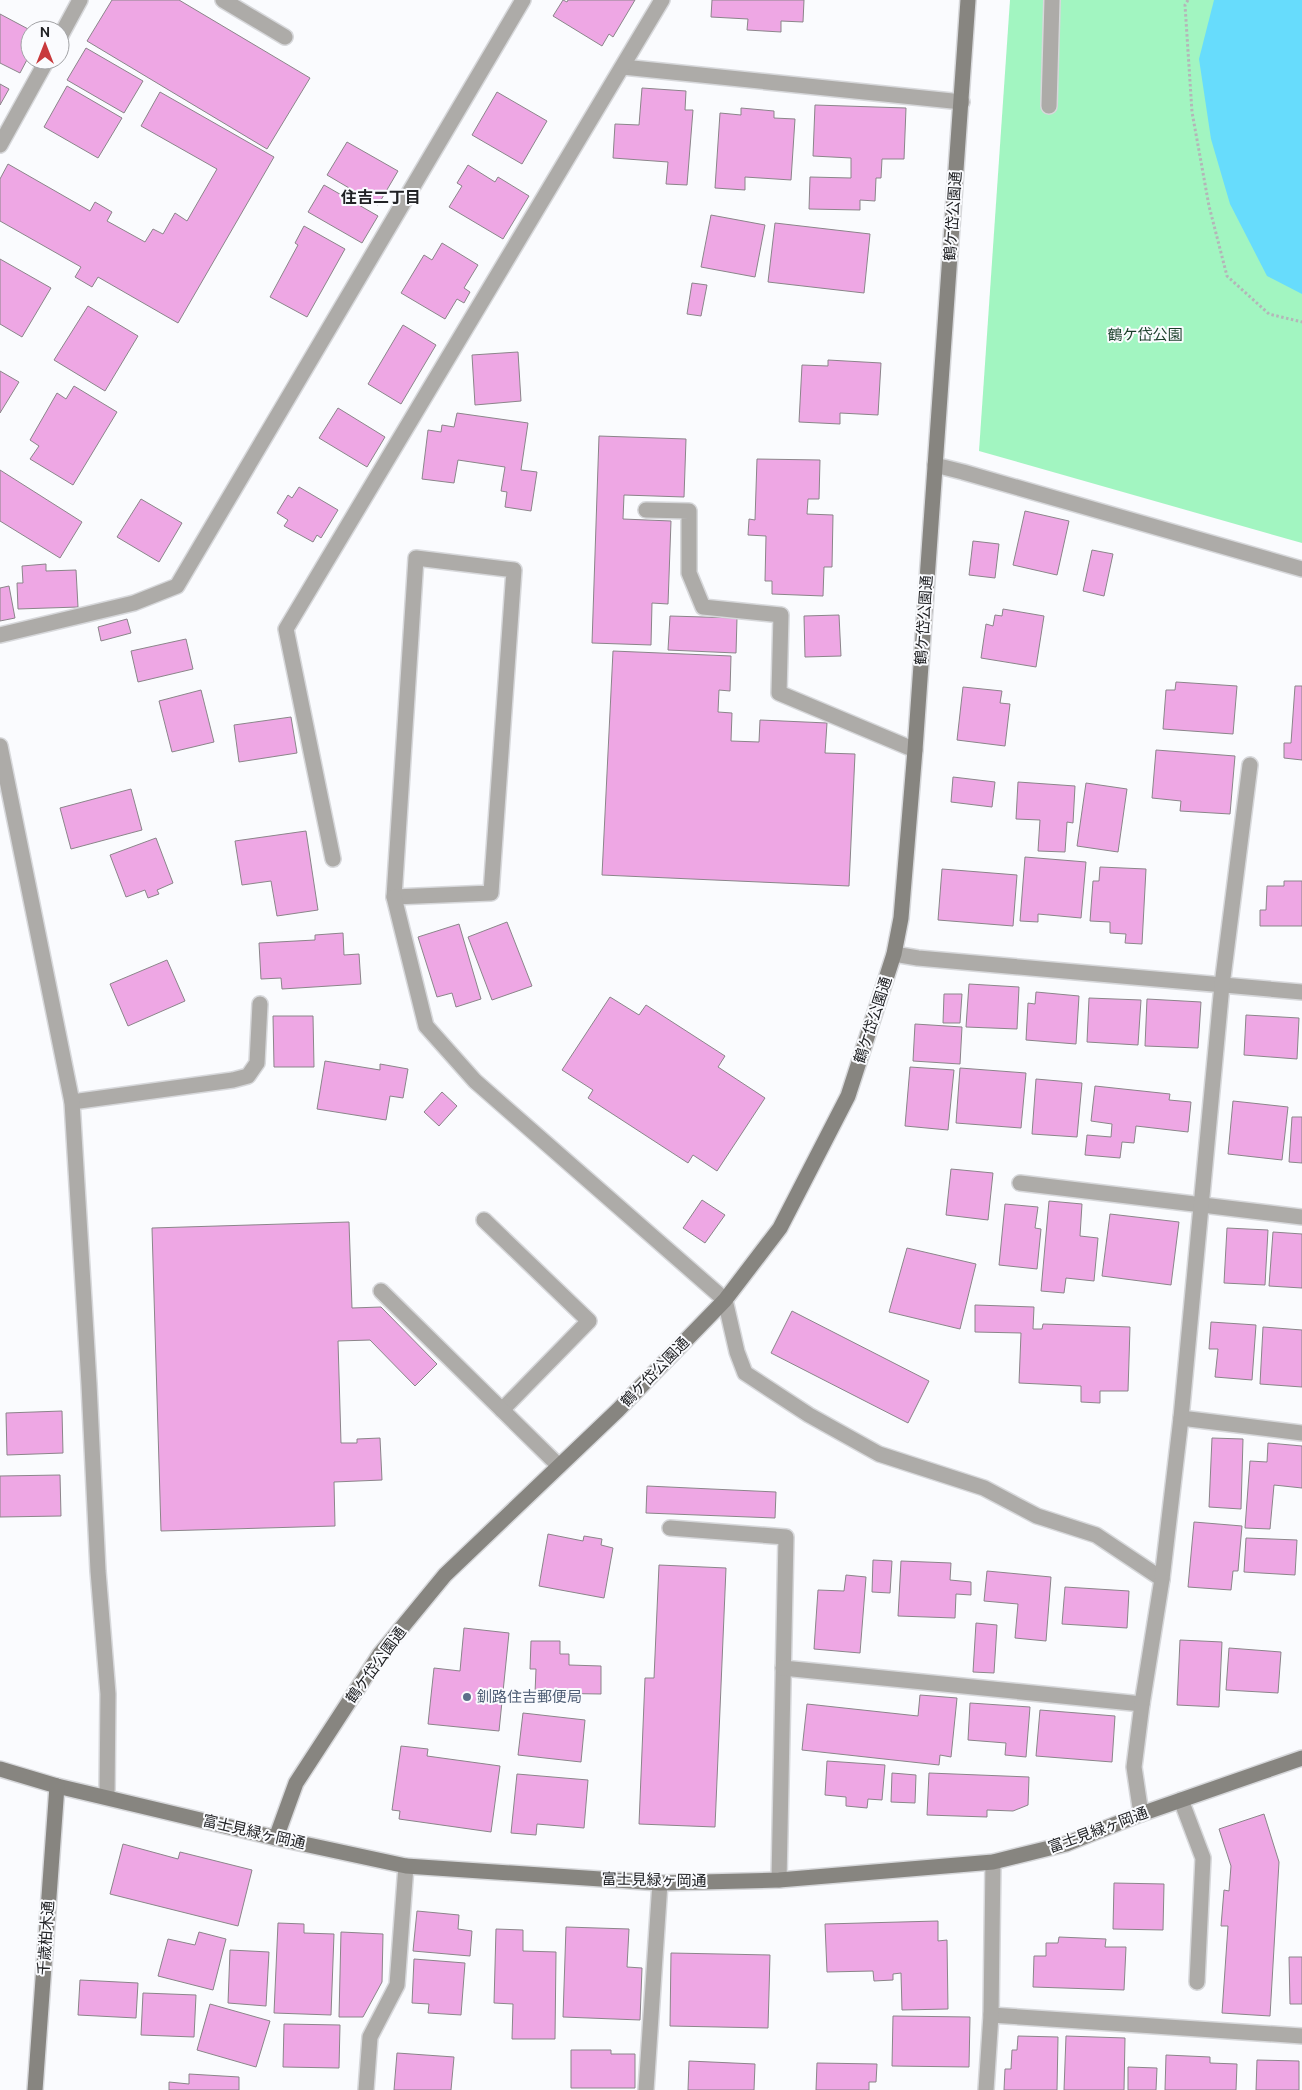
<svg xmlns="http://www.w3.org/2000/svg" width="1302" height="2090" font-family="Ubuntu,'Noto Sans JP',sans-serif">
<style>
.green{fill:#a2f5c1}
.water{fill:#67dcfc}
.building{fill:#eea7e4;stroke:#8b858a}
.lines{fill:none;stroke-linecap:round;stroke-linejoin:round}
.lane-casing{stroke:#d7d8db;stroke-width:18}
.street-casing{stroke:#d7d8db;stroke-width:18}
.secondary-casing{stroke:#d7d8db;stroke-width:18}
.path{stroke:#b4b5b8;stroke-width:3;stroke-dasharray:2.5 2.5;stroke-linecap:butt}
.lane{stroke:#adaba8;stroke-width:15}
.street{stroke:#adaba8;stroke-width:15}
.secondary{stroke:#878580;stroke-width:15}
.service-dot{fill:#5c6f8a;stroke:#fafbfe;stroke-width:2}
.labels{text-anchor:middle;stroke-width:4;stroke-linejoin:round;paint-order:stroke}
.street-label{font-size:15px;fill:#212225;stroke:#fafbfe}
.park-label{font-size:15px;fill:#1a3f2a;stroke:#fafbfe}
.service-label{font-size:15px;fill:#4e5e75;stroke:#fafbfe;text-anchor:start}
.neighbourhood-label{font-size:16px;font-weight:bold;fill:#212225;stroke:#fafbfe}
</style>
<rect width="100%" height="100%" fill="#fafbfe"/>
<!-- green -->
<path class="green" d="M1010 0H1302V543L979 451Z"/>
<!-- water -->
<path class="water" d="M1214 0H1302V294L1267 276 1230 204 1211 139 1199 59Z"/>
<!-- building -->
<g class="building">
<path d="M112 0H179L310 78 267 149 87 41Z"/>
<path d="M563 0 567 2 568 0H635L613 37 609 34 602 46 553 16Z"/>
<path d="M712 0H804L803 22 781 21V32L747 30 748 19 711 17Z"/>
<path d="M0 14 30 30V54L20 73 0 63Z"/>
<path d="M86 48 143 81 124 113 67 80Z"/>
<path d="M0 84 9 89 0 105Z"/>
<path d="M67 86 122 118 98 158 44 127Z"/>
<path d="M642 88 686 91 685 110H693L687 185 666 184 668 162 613 158 615 124 639 125Z"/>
<path d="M160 92 274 157 178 323 98 277 92 287 75 277 81 267 0 221V179L8 164 90 211 95 202 112 212 107 221 145 242 153 229 163 234 175 213 187 221 217 169 141 126Z"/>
<path d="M497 92 547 121 522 164 472 135Z"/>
<path d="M815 105 906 108 904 159H882L881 178H876L875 201 860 200V210L809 209 810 177 851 178V158L813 156Z"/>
<path d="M741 108 774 111V118L795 119 791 180 745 177V190L715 188 720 113 741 115Z"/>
<path d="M347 142 398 171 378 205 327 175Z"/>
<path d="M468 165 495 182 498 177 529 196 503 239 449 207 462 186 457 183Z"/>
<path d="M324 185 378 216 362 243 308 212Z"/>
<path d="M711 215 765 225 755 277 701 267Z"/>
<path d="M775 223 870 234 864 293 768 282Z"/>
<path d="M304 226 345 249 307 317 270 297 298 245 295 243Z"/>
<path d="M442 243 478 265 464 288 470 292 464 303 457 299 445 319 401 293 424 255 432 260Z"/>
<path d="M0 259 51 288 22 337 0 324Z"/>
<path d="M692 283 707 285 701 316 687 314Z"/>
<path d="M88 306 138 336 105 391 54 360Z"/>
<path d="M403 325 436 345 401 404 368 384Z"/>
<path d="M518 352 521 401 475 405 472 355Z"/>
<path d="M828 360 881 363 878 415 840 413V424L799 422 802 365 828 366Z"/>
<path d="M0 371 19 382 0 413Z"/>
<path d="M74 386 117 412 73 485 30 459 39 446 30 440 57 393 66 399Z"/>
<path d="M338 408 385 437 367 467 319 438Z"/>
<path d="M457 413 528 423 521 470 537 472 531 511 505 507 507 492 501 491 505 467 458 460 454 483 422 479 428 430 441 432 442 425 454 427Z"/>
<path d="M599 436 686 439 684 497 624 495 623 519 671 521 668 604 652 603 651 645 592 643Z"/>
<path d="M757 459 820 460 819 499H808L807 514 833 515 832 567H824L823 596 772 594V581H765L766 536 748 535 749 519 755 520Z"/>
<path d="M0 470 82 522 60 558 0 521Z"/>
<path d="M299 487 338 510 321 538 317 535 313 542 284 526 288 520 277 513 288 495 292 498Z"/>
<path d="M141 499 182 523 159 562 117 537Z"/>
<path d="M1025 511 1069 521 1057 575 1013 565Z"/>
<path d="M973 541 999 544 995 578 969 575Z"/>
<path d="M1092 550 1113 554 1104 596 1083 591Z"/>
<path d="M46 564V571L76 570 78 607 18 609 17 583H23L22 566Z"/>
<path d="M9 586 15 618 0 621V588Z"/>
<path d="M1003 609 1044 616 1036 667 981 658 986 624 993 626 995 615 1002 616Z"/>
<path d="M839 615 841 656 805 657 804 616Z"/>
<path d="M670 616 737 618 736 653 668 650Z"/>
<path d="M127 619 131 633 101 641 98 627Z"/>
<path d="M186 639 193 669 138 682 131 651Z"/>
<path d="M613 651 731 656 730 691 719 690 718 712 732 713 731 741 759 742 760 720 827 723 825 753 855 754 849 886 602 875Z"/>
<path d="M1176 682 1237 686 1233 734 1163 729 1166 690H1175Z"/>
<path d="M1295 686H1302V760L1284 758V743H1291Z"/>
<path d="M963 687 1002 691 1000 703 1010 704 1005 746 957 740Z"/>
<path d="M201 690 214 742 172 752 159 701Z"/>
<path d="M291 717 297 753 239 762 234 725Z"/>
<path d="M1156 750 1235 756 1230 814 1180 811 1181 801 1152 798Z"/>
<path d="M953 777 995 782 992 807 951 802Z"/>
<path d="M1018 782 1075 786 1073 823 1067 822 1065 852 1038 851 1040 820 1016 819Z"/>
<path d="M1086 783 1127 789 1118 852 1077 846Z"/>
<path d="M131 789 142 830 71 849 60 808Z"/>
<path d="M306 831 318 910 277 916 271 881 242 885 235 841Z"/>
<path d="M156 838 173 883 157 890 159 894 148 898 145 890 126 897 110 855Z"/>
<path d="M1025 857 1086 862 1081 918 1038 914V922L1020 921Z"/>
<path d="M1100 867 1146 869 1142 944 1125 943 1126 934 1110 933V922L1090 921 1093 881H1099Z"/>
<path d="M942 869 1017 875 1013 926 938 920Z"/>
<path d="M1284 881H1302V926H1260V910H1266L1267 886H1284Z"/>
<path d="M507 922 532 986 492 1000 468 937Z"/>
<path d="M459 924 481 999 456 1007 452 993 437 997 418 937Z"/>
<path d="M343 933 344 955 359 954 361 984 282 989 281 978 261 979 259 943 315 940V935Z"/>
<path d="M167 960 185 1001 128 1026 110 984Z"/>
<path d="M969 984 1019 987 1017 1029 966 1027Z"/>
<path d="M1036 992 1079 996 1076 1044 1026 1040 1028 1003 1035 1004Z"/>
<path d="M944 994H962L960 1023H943Z"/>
<path d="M610 997 639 1015 646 1005 725 1056 718 1067 765 1098 717 1171 693 1155 688 1163 588 1098 593 1090 562 1070Z"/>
<path d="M1089 998 1141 1000 1138 1045 1087 1042Z"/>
<path d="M1147 999 1201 1002 1198 1048 1145 1046Z"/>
<path d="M1246 1015 1299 1018 1297 1059 1244 1055Z"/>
<path d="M273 1016H313L314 1067H274Z"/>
<path d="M915 1024 962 1027 960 1064 913 1061Z"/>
<path d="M325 1061 380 1070V1064L408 1069 403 1098 390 1096 386 1120 317 1109Z"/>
<path d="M910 1067 954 1070 948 1130 905 1126Z"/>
<path d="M960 1068 1026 1073 1021 1128 956 1123Z"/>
<path d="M1036 1079 1082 1083 1077 1137 1032 1134Z"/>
<path d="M1095 1086 1170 1094 1169 1100 1191 1102 1188 1132 1136 1126 1134 1143 1122 1142 1120 1158 1085 1155 1087 1135 1111 1137 1112 1124 1091 1121Z"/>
<path d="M442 1092 457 1106 439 1126 424 1112Z"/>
<path d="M1233 1101 1288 1107 1282 1160 1228 1154Z"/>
<path d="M1292 1117H1302V1163L1289 1162Z"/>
<path d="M951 1169 993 1173 988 1220 946 1215Z"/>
<path d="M702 1200 725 1215 705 1243 683 1228Z"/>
<path d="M1049 1201 1082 1204 1080 1236 1098 1238 1094 1281 1066 1278 1064 1293 1041 1291Z"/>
<path d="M1005 1204 1038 1207 1035 1228 1041 1229 1037 1269 999 1265Z"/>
<path d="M1110 1214 1179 1222 1171 1285 1102 1276Z"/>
<path d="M349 1222 352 1308 381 1307 437 1364 415 1386 370 1340 338 1341 341 1443H357V1439L380 1438 382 1480 334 1482 335 1526 161 1531 152 1228Z"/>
<path d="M1227 1228 1268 1230 1265 1285 1224 1283Z"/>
<path d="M1273 1232 1302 1234V1288L1269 1286Z"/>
<path d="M907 1248 976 1264 960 1329 889 1312Z"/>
<path d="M975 1305 1034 1307 1033 1329H1042L1043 1324 1130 1327 1128 1391H1100V1403L1081 1402V1386L1019 1383 1021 1333 975 1332Z"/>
<path d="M792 1311 929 1381 908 1423 771 1353Z"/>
<path d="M1211 1322 1256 1325 1252 1380 1215 1377 1218 1349H1209Z"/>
<path d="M1263 1327 1302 1330V1387L1260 1384Z"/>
<path d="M62 1411 63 1453 7 1455 6 1413Z"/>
<path d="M1212 1438 1243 1439 1241 1509 1209 1507Z"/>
<path d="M1268 1443 1302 1446V1488L1274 1485 1270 1529 1245 1528 1250 1461 1267 1462Z"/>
<path d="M60 1475 61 1516 0 1517V1476Z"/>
<path d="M647 1486 776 1492 775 1518 646 1513Z"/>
<path d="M1194 1522 1242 1526 1238 1571H1233L1231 1590 1188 1587Z"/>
<path d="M548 1534 583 1541 584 1536 602 1539 601 1545 613 1548 604 1598 539 1586Z"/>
<path d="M1246 1538 1297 1540 1295 1575 1244 1572Z"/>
<path d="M873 1560 892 1561 890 1593 872 1592Z"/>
<path d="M901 1561 951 1563 950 1580 971 1582V1595L956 1594 955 1618 898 1616Z"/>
<path d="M659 1565 726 1568 715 1827 639 1824 645 1678H654Z"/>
<path d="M987 1571 1051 1577 1046 1641 1015 1638 1018 1604 984 1601Z"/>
<path d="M846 1575 866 1577 860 1653 814 1649 818 1590 844 1591Z"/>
<path d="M1065 1587 1129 1591 1127 1628 1062 1624Z"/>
<path d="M976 1623 997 1625 994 1673 973 1672Z"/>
<path d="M464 1628 509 1633 499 1731 428 1724 434 1668 460 1671Z"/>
<path d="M1180 1640 1222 1642 1219 1707 1177 1705Z"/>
<path d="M531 1641H560V1654H569V1665L601 1666V1694L535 1693 536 1669H530Z"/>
<path d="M1229 1648 1281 1652 1278 1693 1226 1690Z"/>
<path d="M920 1695 957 1698 951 1757 940 1755 939 1765 802 1750 807 1704 918 1716Z"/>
<path d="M970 1703 1030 1707 1026 1757 1005 1755 1006 1743 968 1740Z"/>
<path d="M1040 1710 1115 1716 1112 1762 1036 1756Z"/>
<path d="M523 1713 585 1720 581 1762 518 1755Z"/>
<path d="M401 1746 428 1749 427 1756 500 1766 491 1832 399 1819 400 1811 392 1810Z"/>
<path d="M827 1761 885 1765 882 1800 868 1799 867 1808 846 1806V1797L825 1795Z"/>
<path d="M892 1773 916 1775 915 1803 891 1802Z"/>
<path d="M929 1773 1029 1777 1028 1805 1013 1811 987 1810V1817L927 1815Z"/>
<path d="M517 1774 588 1780 584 1828 537 1824 536 1835 511 1833Z"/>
<path d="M1264 1814 1279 1862 1270 2016 1222 2013 1228 1926H1221L1224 1890 1229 1891 1231 1866 1219 1829Z"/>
<path d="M123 1844 178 1859 180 1852 252 1870 238 1926 110 1894Z"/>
<path d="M1114 1883 1164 1884 1163 1930 1113 1929Z"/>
<path d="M417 1911 459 1915 458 1929 472 1931 470 1956 413 1951Z"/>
<path d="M938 1921V1941L947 1940 948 2009 902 2010 901 1973 893 1974V1980L874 1981 873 1971 827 1972 825 1924Z"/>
<path d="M278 1923 304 1924V1933L334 1934 331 2015 274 2013Z"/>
<path d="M566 1927 629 1929 627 1967 642 1968 640 2020 563 2017Z"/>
<path d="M496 1929 523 1930V1951L556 1952 555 2039H512L513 2004 494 2003Z"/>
<path d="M199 1932 226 1939 213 1990 158 1976 168 1939 195 1945Z"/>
<path d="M341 1932 383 1934 382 1982 363 2017H339Z"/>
<path d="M1059 1937 1106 1939 1105 1947H1126L1124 1990 1033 1987 1034 1956H1046V1943H1058Z"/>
<path d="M230 1950 269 1952 266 2006 228 2003Z"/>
<path d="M671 1953 770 1955 768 2028 670 2026Z"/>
<path d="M1289 1957H1302V2004H1290Z"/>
<path d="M414 1959 465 1963 461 2015 428 2013 429 2004 412 2003Z"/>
<path d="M80 1980 138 1983 136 2018 78 2015Z"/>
<path d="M143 1993 196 1995 194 2037 141 2035Z"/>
<path d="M210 2004 270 2021 256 2067 197 2050Z"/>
<path d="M893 2016 970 2017 969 2067 892 2066Z"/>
<path d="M284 2024 340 2025 339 2068 283 2067Z"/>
<path d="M1018 2036 1058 2037 1057 2090H1004L1005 2069H1011L1012 2050H1017Z"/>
<path d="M1066 2036 1125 2038 1124 2090H1064Z"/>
<path d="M571 2050H611V2054H635V2088H571Z"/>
<path d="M397 2053 454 2057 451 2090H394Z"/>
<path d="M1166 2055 1210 2057V2063L1237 2064 1236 2090H1165Z"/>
<path d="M1257 2060 1299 2061V2090H1256Z"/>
<path d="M689 2061 755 2064 754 2090H688Z"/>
<path d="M817 2063 877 2064 876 2082H869V2090H816Z"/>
<path d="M1128 2067 1157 2068 1156 2090H1128Z"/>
<path d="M189 2074 239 2077V2090H169V2082L189 2084Z"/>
</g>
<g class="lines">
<defs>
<g id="lane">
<path d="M1049 106 1052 0"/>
<path d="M646 510 689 511V573L703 607 781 615 779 693 915 750"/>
<path d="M416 558 514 570 491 893 394 897Z"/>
<path d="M72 1102 233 1080 248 1076 257 1063 260 1004"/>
<path d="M484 1220 589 1321 502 1410"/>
<path d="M381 1291 559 1466"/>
<path d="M725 1300 737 1352 745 1373 809 1415 879 1454 984 1488 1037 1516 1096 1535 1162 1579"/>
<path d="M670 1528 786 1537 779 1880"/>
<path d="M783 1668 1142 1704"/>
<path d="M1181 1800 1203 1858 1197 1982"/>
</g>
<g id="street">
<path d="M223 0 285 37"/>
<path d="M60 37 80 0"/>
<path d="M623 67 962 102"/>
<path d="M0 145 47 60"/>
<path d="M935 465 963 472 1302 569"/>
<path d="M0 635 134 603 177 586 523 0"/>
<path d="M0 746 72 1102 89 1384 98 1571 108 1694 107 1796"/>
<path d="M333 859 286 629 662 0"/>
<path d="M394 897 426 1026 475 1081 725 1300"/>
<path d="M894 954 918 958 1302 992"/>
<path d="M1020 1183 1302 1217"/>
<path d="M1181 1418 1302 1433"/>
<path d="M1141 1814 1134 1767 1142 1704 1162 1579 1181 1418 1222 985 1250 765"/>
<path d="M991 2015 1302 2036"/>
<path d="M366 2090 370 2037 397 1985 406 1866"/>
<path d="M646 2090 660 1883"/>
<path d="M986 2090 991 2015 993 1862"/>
</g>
<g id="secondary">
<path d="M0 1769 57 1786 276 1838 406 1866 660 1883 779 1880 993 1862 1066 1844 1141 1814 1302 1758"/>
<path d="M276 1838 296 1783 380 1654 445 1575 618 1410 725 1300 780 1228 848 1096 894 954 901 918 915 750 968 0"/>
<path d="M35 2090 57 1786"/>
</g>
</defs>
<!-- lane casing -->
<use href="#lane" class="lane-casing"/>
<!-- street casing -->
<use href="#street" class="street-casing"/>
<!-- secondary casing -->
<use href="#secondary" class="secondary-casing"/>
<!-- path -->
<path class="path" d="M1188 0 1185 5 1192 112 1209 206 1227 276 1269 314 1302 322"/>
<!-- lane -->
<use href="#lane" class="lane"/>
<!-- street -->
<use href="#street" class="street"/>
<!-- secondary -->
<use href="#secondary" class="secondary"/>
</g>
<!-- markers -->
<circle class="service-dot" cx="467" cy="1697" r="5"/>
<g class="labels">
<!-- street labels -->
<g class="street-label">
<text transform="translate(953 216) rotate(-86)" y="5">鶴ケ岱公園通</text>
<text transform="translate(924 620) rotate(-86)" y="5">鶴ケ岱公園通</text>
<text transform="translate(873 1020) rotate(-72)" y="5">鶴ケ岱公園通</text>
<text transform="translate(655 1372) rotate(-46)" y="5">鶴ケ岱公園通</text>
<text transform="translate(376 1665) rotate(-54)" y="5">鶴ケ岱公園通</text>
<text transform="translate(1098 1830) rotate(-20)" y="5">富士見緑ヶ岡通</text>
<text transform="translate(254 1832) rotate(13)" y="5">富士見緑ヶ岡通</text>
<text transform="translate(654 1880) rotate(1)" y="5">富士見緑ヶ岡通</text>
<text transform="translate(46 1938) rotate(-86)" y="5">千歳柏木通</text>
</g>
<!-- park labels -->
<g class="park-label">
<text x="1145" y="340">鶴ケ岱公園</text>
</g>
<!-- service labels -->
<g class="service-label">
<text x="477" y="1702">釧路住吉郵便局</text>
</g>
<!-- neighbourhood labels -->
<g class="neighbourhood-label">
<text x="381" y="203">住吉二丁目</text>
</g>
</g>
<!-- north arrow -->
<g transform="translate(45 45)"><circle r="24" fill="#fafbfe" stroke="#a3a4a7"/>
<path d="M0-4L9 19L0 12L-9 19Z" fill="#c8393c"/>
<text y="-8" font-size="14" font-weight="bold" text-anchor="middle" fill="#212225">N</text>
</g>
</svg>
